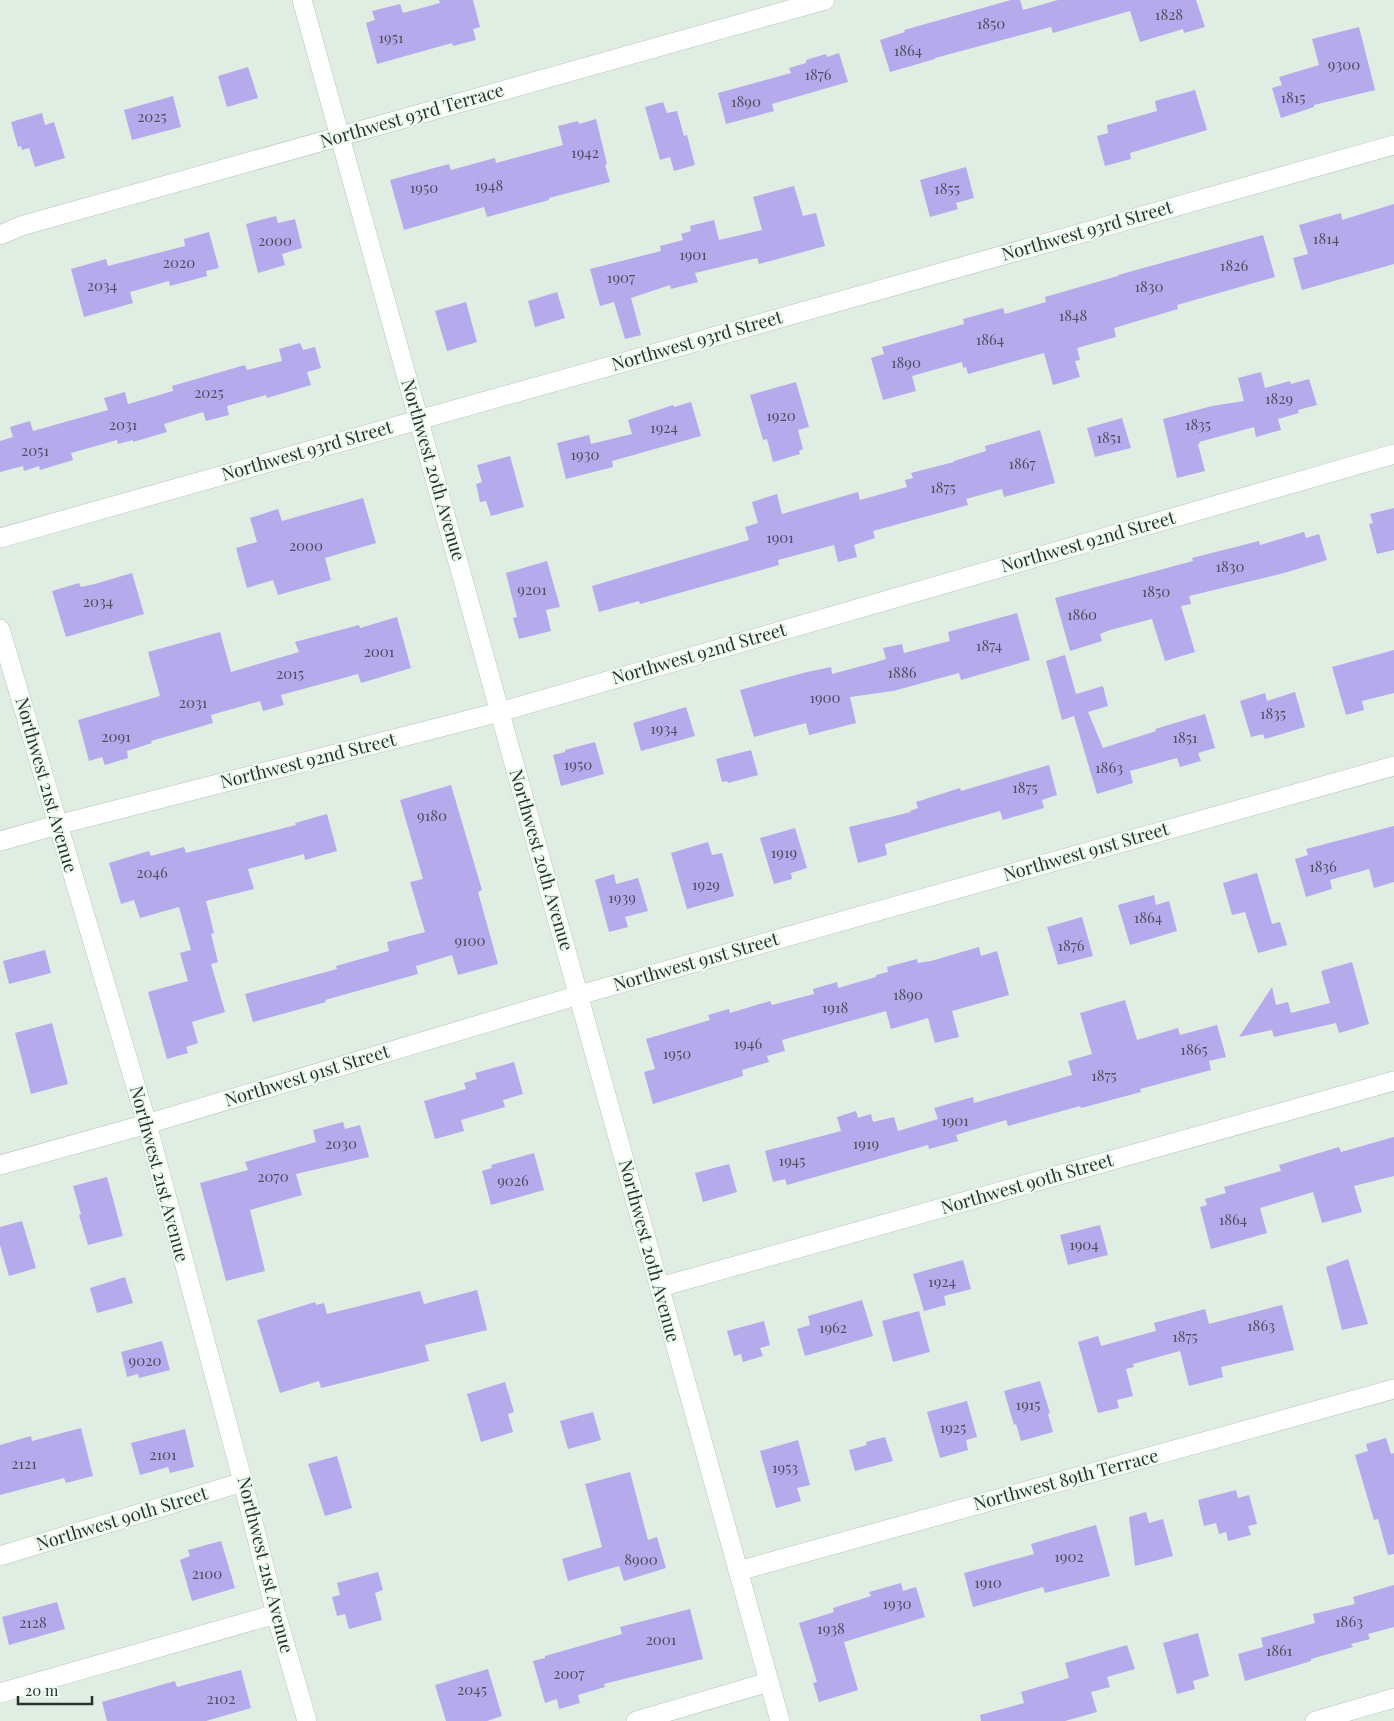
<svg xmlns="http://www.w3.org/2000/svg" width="1394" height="1721" font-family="'Playfair Display',serif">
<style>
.building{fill:#b5aaec}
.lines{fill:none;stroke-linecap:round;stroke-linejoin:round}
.street-casing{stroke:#b8c4bb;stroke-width:20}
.street{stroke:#fff;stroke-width:19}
.labels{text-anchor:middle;stroke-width:4.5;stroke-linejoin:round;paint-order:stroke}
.number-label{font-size:15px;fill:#4e4e5d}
.street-label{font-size:18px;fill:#2c302d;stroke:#edfaf0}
</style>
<rect width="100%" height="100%" fill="#e0ede3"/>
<!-- building -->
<g class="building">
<path d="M439 0H473L480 27 473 29 476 40 453 46 452 43 377 64 366 23 375 20 372 11 400 4 403 13 440 3Z"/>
<path d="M1011 0H1020L1023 10 1058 0H1196L1205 27 1184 33 1183 29 1140 42 1130 11 1053 33 1051 27 935 58V59L890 72 880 40 905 32 904 30Z"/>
<path d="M1359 27 1375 90 1314 105V107L1281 118 1272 88 1282 85 1279 77 1319 65 1312 39Z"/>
<path d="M839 53 848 82 772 104 774 111 726 124 718 93 791 73 789 68 806 63V60L826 54 827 57Z"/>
<path d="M248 67 258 98 227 107 218 76Z"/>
<path d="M1195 90 1207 130 1130 153 1131 159 1105 166 1097 136 1108 133 1107 125 1157 111 1155 101Z"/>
<path d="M173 96 181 127 132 140 124 110Z"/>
<path d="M663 102 667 113 677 111 684 136 687 135 695 165 674 171 670 157 660 160 645 107Z"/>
<path d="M42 113 45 125 54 122 65 158 35 167 29 148 22 150 21 146 18 147 11 122Z"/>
<path d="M596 119 607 164 605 165 610 182 549 198V200L487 217 484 207 404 230 390 180 449 164 451 170 495 158 496 163 563 145 558 126 578 121 579 124Z"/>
<path d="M966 167 974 198 956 203 958 209 930 217 920 180Z"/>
<path d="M794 186 803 216 816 213 825 246 759 264 757 258 695 273 698 282 671 289 670 285 631 298 641 335 625 339 614 302 600 306 590 269 661 251 660 246 683 240 681 234 691 231 690 226 714 220 719 240 762 230 753 197Z"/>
<path d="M1394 204V264L1302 290 1293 258 1308 254 1299 225 1341 213 1342 220Z"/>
<path d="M276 216 278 223 295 219 302 248 282 254 285 265 258 273 246 224Z"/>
<path d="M209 232 219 268 206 271 207 276 170 286 169 281 130 292 133 303 84 317 71 269 106 259 108 266 185 246 184 239Z"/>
<path d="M1263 235 1275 277 1177 305 1178 309 1114 328 1116 337 1077 348 1080 360 1075 361 1080 377 1053 385 1044 353 968 374 966 367 963 368 962 362 912 376 916 391 883 400 871 358 884 354 882 347 964 324 963 319 1003 308 1005 314 1046 302 1045 297 1118 276V275Z"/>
<path d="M557 292 565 318 535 327 528 301Z"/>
<path d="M466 302 477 342 447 351 435 311Z"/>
<path d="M300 343 303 350 315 347 321 368 307 372 311 385 267 398 266 395 227 406 229 415 206 421 203 412 164 424 167 432 133 442V440L118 444 117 440 71 453 73 460 40 470 39 466 24 471 23 466 0 472V441L13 437 10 427 30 421 33 431 108 410 104 398 125 392 128 404 173 391 172 386 245 365 247 370 282 361 279 349Z"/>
<path d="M1261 372 1265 388 1290 381 1291 384 1309 379 1317 405 1298 410 1299 413 1278 419 1281 430 1256 437 1254 427 1199 442 1200 444H1198L1205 471 1177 478 1163 419 1212 406 1244 401 1238 378Z"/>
<path d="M796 382 809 427 798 430 803 449 799 451 800 454 773 462 767 439 763 440 750 395Z"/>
<path d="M691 402 701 436 612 461 613 467 566 479 557 443 589 435 591 444 632 434 628 420 673 405 674 407Z"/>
<path d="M1122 418 1131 448 1095 457 1087 428Z"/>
<path d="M1040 430 1055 483 1004 497 1002 489 966 499 968 505 873 531 875 538 854 545 857 557 838 562 834 545 778 560 779 565 640 604 639 601 599 612 592 586 749 540 745 527 758 523 752 502 777 494 782 514 858 492 860 500 907 487 905 480 913 478 911 473 954 462V461L986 451 985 446Z"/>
<path d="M510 456 524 507 491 516 486 501 480 502 476 484 482 482 477 465Z"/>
<path d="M363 498 376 543 325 558 331 580 278 595 273 580 247 588 236 548 257 542 250 518 278 509 282 521Z"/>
<path d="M1394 508V550L1377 554 1369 524 1373 523 1370 514Z"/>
<path d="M1304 532 1306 538 1319 534 1327 560 1284 573 1189 596 1191 604 1181 606 1195 652 1165 661 1152 619 1110 630 1100 634 1102 641 1070 651 1055 598 1193 561 1192 558 1259 541 1260 545Z"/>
<path d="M547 561 560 607 546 610 551 631 519 639 513 618 517 617 506 573Z"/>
<path d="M132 573 144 614 66 637 52 591 79 583 81 587 95 584Z"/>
<path d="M1017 613 1030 660 961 680 959 673 893 691 850 697 856 723 809 735 806 723 754 737 740 690 807 672 831 667 832 674 873 663 886 659 883 648 902 644 904 653 950 641 948 632Z"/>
<path d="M397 617 411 668 361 683 358 674 281 695 284 705 263 711 260 701 211 715 213 723 151 741 152 743 127 751 128 758 105 765 102 757 89 761 78 720 160 696 148 652 220 632 231 672 299 652 295 642 359 625 360 628Z"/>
<path d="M1394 650V693L1362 701 1364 710 1346 715 1332 667Z"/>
<path d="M1065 655 1076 694 1103 686 1108 706 1088 712 1103 748 1156 731 1155 729 1205 714 1215 748 1198 753 1201 761 1180 767 1177 758 1130 771 1133 783 1097 794 1074 716 1062 720 1046 661Z"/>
<path d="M1295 692 1305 727 1265 739 1263 734 1251 737 1240 701 1265 693 1267 701Z"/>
<path d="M686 707 695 736 641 751 633 723Z"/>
<path d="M595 742 604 774 561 786 553 755 565 752V750Z"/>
<path d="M751 750 758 775 728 783 727 781 722 782 716 759Z"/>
<path d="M1049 765 1057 795 1042 800 1044 808 1003 820 1000 811 937 829 885 844 887 855 858 863 849 827 911 812 910 811 918 808 916 802 960 788 961 791Z"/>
<path d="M451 785 482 890 478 892 498 964 458 975 452 955 416 966 418 974 325 1000 326 1002 253 1022 245 994 337 969 336 966 389 951 387 942 425 932 410 882 423 879 400 800Z"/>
<path d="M327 814 337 851 305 860 304 854 248 869 254 889 206 901 214 933 211 934 218 962 211 964 225 1012 192 1022 198 1043 186 1047 188 1053 167 1059 148 992 188 981 180 953 191 950 179 907 140 918 134 900 121 904 109 863 149 851 151 856 184 847 186 853 296 825 295 823Z"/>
<path d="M1394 826V882L1374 888 1369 869 1330 880 1332 889 1306 897 1295 859 1308 855 1306 849Z"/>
<path d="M795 828 807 868 791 873 792 879 774 884 760 838Z"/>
<path d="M708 842 712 855 722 853 734 896 687 909 671 853Z"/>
<path d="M1257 873 1272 924 1280 922 1287 945 1258 953 1245 912 1232 915 1223 883Z"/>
<path d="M614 874 616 884 638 878 648 911 625 917 628 927 609 932 595 880Z"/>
<path d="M1154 895 1156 905 1169 901 1177 931 1130 945 1118 905Z"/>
<path d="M1082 917 1093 956 1058 965 1047 927Z"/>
<path d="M979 947 981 956 997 951 1009 995 952 1011 959 1037 935 1043 928 1018 891 1029 886 1011 782 1040 785 1051 767 1056 769 1062 742 1070 743 1076 653 1104 644 1072 655 1069 646 1039 710 1020 708 1015 729 1009 730 1013 770 1001 772 1005 814 994 813 989 837 982 838 988 876 977V975L888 972 887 967 917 959 918 963 931 961Z"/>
<path d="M45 950 51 973 9 984 3 961Z"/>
<path d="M1352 962 1369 1024 1339 1033 1336 1023 1274 1037 1272 1030 1239 1037 1272 987 1276 1005 1288 1002 1291 1013 1330 1003 1321 971Z"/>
<path d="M1125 1000 1137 1040 1178 1028 1180 1035 1217 1025 1226 1057 1209 1061 1211 1070 1140 1089 1141 1092 1081 1108 1080 1106 1008 1126 1006 1120 956 1135 958 1141 929 1149 928 1145 787 1185 785 1179 773 1182 765 1151 841 1131 837 1117 856 1111 858 1118 871 1114 873 1122 894 1117 898 1131 938 1119 934 1108 973 1097 974 1103 1072 1075 1068 1061 1092 1054 1080 1013Z"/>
<path d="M52 1023 68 1084 31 1094 15 1033Z"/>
<path d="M514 1062 523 1094 503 1100 505 1107 461 1120 464 1131 435 1139 424 1101 466 1089 464 1083 477 1079 475 1073Z"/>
<path d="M343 1122 345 1129 360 1125 369 1157 296 1174 302 1195 250 1210 265 1271 226 1281 200 1183 248 1170 245 1162 316 1142 313 1130Z"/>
<path d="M1394 1137V1176L1354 1186 1362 1212 1322 1223 1313 1192 1260 1208 1267 1233 1211 1249 1200 1207 1207 1205 1205 1199 1226 1193 1224 1187 1281 1171 1279 1165 1339 1147 1341 1152Z"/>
<path d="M534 1153 544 1190 491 1205 482 1171 492 1168 491 1165Z"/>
<path d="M729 1164 737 1192 703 1202 695 1173Z"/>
<path d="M107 1177 123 1236 88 1245 79 1215 81 1214 73 1186Z"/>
<path d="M22 1221 36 1268 9 1276 0 1245V1227Z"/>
<path d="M1100 1225 1108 1255 1068 1265 1060 1235Z"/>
<path d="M1348 1259 1368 1324 1342 1330 1326 1267Z"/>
<path d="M963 1260 971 1289 944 1296 946 1305 924 1311 913 1274Z"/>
<path d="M125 1277 133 1303 97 1313 90 1288Z"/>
<path d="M477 1290 487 1330 425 1345 429 1361 321 1388 319 1381 280 1393 257 1320 315 1302 316 1305 324 1303 327 1314 420 1291 424 1304Z"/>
<path d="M862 1300 873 1336 805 1356 797 1329 810 1325 808 1316Z"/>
<path d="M1282 1305 1294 1350 1221 1367 1223 1377 1189 1386 1180 1351 1133 1364 1134 1367 1126 1369 1133 1396 1117 1400 1119 1408 1098 1413 1078 1342 1098 1336 1101 1346 1156 1331 1154 1323 1205 1309 1209 1324Z"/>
<path d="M919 1311 930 1352 893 1362 882 1321Z"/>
<path d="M764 1321 770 1345 760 1348 763 1356 743 1362 741 1354 734 1356 727 1331Z"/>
<path d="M162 1341 170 1370 139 1378 138 1374 127 1377 121 1352Z"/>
<path d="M1040 1381 1050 1413 1048 1414 1053 1432 1021 1441 1016 1424 1014 1425 1004 1391Z"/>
<path d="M505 1382 514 1412 508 1414 513 1432 481 1442 467 1394Z"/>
<path d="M967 1401 977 1437 966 1440 968 1450 940 1458 927 1412Z"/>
<path d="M593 1412 601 1440 568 1449 560 1421Z"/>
<path d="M81 1428 93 1476 66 1483 64 1478 0 1495V1445L31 1436 32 1441Z"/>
<path d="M185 1429 194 1467 170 1473 168 1467 140 1475 131 1443Z"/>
<path d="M885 1437 893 1461 855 1471 849 1450 867 1445 866 1442Z"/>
<path d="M1386 1438 1391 1454 1394 1453V1554L1388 1555 1378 1519 1374 1520 1355 1455 1368 1451 1366 1444Z"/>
<path d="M798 1440 810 1485 797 1488 801 1501 776 1508 760 1451Z"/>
<path d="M337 1456 352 1508 325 1516 308 1464Z"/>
<path d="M630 1472 648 1540 657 1537 666 1568 624 1581 619 1566 568 1581 562 1559 602 1547 585 1484Z"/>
<path d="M1236 1490 1238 1498 1249 1495 1257 1524 1248 1526 1251 1535 1228 1541 1226 1532 1219 1534 1216 1523 1204 1526 1198 1500Z"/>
<path d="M1146 1512 1149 1523 1163 1519 1173 1556 1135 1566 1129 1517Z"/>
<path d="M1096 1525 1110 1576 1045 1593 1043 1587 973 1607 964 1573 1034 1554 1031 1544Z"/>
<path d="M221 1541 235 1588 192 1601 180 1560 190 1556 188 1550Z"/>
<path d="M378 1572 383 1590 375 1593 382 1620 349 1629 345 1614 337 1616 332 1597 340 1595 337 1583Z"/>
<path d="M901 1583 903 1591 916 1587 925 1617 844 1642 858 1690 819 1702 813 1683 817 1682 799 1623 834 1612 833 1608 871 1596 869 1592Z"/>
<path d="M1394 1585V1627L1368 1634 1370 1639 1351 1644 1353 1647 1311 1659V1661L1245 1681 1238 1654 1263 1647 1261 1638 1315 1623 1313 1614 1355 1604 1353 1597Z"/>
<path d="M57 1602 65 1629 9 1645 2 1617Z"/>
<path d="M690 1609 703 1659 604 1684 605 1687 578 1695 580 1703 559 1709 557 1699 545 1703 533 1661 545 1658V1656L622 1634 620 1627Z"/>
<path d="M1198 1633 1209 1676 1193 1681 1195 1689 1177 1694 1163 1643Z"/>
<path d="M1127 1645 1135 1669 1107 1677 1110 1687 1091 1692 1097 1712 1065 1721H981L980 1715 1024 1703 1021 1692 1069 1678 1065 1663Z"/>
<path d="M488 1669 502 1716 487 1721H446L435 1685Z"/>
<path d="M241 1670 251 1708 206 1721H107L102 1702 175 1681 177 1687Z"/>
</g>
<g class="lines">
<defs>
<g id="street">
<path d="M302 0 780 1721"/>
<path d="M0 235 21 226 825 0"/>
<path d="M0 538 1394 145"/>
<path d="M0 629 147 1124 243 1482 276 1614 307 1721"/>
<path d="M0 841 57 825 500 712 1394 454"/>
<path d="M0 1165 147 1124 579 995 1394 766"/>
<path d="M660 1287 1394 1081"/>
<path d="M0 1556 243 1482"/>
<path d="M738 1571 1394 1389"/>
<path d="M0 1693 276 1614"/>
<path d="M636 1721 769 1682"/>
<path d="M1315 1721 1394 1698"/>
</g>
</defs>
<!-- street casing -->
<use href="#street" class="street-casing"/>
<!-- street -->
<use href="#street" class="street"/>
</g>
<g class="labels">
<!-- number labels -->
<g class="number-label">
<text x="1169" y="20">1828</text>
<text x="991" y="29">1850</text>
<text x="391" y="43">1951</text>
<text x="908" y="56">1864</text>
<text x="1344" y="70">9300</text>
<text x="818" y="80">1876</text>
<text x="1293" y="103">1815</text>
<text x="746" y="107">1890</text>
<text x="152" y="122">2025</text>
<text x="585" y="158">1942</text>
<text x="489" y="191">1948</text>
<text x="424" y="193">1950</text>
<text x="947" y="194">1855</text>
<text x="1326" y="244">1814</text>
<text x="275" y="246">2000</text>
<text x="693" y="260">1901</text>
<text x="179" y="268">2020</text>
<text x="1234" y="271">1826</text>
<text x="621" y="283">1907</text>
<text x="102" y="291">2034</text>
<text x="1149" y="292">1830</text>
<text x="1073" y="321">1848</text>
<text x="990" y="345">1864</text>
<text x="906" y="368">1890</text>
<text x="209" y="398">2025</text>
<text x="1279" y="404">1829</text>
<text x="781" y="421">1920</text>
<text x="123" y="430">2031</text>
<text x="1198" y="430">1835</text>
<text x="664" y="433">1924</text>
<text x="1109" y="443">1851</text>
<text x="35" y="456">2051</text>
<text x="585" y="460">1930</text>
<text x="1022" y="469">1867</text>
<text x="943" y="493">1875</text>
<text x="780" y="543">1901</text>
<text x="306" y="551">2000</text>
<text x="1230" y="572">1830</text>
<text x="532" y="595">9201</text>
<text x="1156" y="597">1850</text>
<text x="98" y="607">2034</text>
<text x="1082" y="620">1860</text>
<text x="989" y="651">1874</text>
<text x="379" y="657">2001</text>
<text x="902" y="678">1886</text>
<text x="290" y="679">2015</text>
<text x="825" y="703">1900</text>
<text x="193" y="708">2031</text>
<text x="1273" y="719">1835</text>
<text x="664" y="734">1934</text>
<text x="116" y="742">2091</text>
<text x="1185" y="743">1851</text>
<text x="578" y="770">1950</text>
<text x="1109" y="773">1863</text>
<text x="1025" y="793">1875</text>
<text x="432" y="821">9180</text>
<text x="784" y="858">1919</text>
<text x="1323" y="872">1836</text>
<text x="152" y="878">2046</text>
<text x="706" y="890">1929</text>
<text x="622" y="903">1939</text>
<text x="1148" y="923">1864</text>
<text x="470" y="946">9100</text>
<text x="1071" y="951">1876</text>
<text x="908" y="1000">1890</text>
<text x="835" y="1013">1918</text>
<text x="748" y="1049">1946</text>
<text x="1194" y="1055">1865</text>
<text x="677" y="1059">1950</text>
<text x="1104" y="1081">1875</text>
<text x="955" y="1126">1901</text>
<text x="341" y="1149">2030</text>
<text x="866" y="1149">1919</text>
<text x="792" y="1166">1945</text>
<text x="273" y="1182">2070</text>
<text x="513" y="1186">9026</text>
<text x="1233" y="1225">1864</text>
<text x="1084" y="1250">1904</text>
<text x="942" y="1287">1924</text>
<text x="1261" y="1331">1863</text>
<text x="833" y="1333">1962</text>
<text x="1185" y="1342">1875</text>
<text x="145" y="1366">9020</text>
<text x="1028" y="1410">1915</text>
<text x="953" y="1433">1925</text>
<text x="163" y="1460">2101</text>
<text x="24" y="1469">2121</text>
<text x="785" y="1473">1953</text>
<text x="1069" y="1562">1902</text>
<text x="641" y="1565">8900</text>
<text x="207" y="1579">2100</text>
<text x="988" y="1588">1910</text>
<text x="897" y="1609">1930</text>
<text x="1349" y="1627">1863</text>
<text x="33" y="1628">2128</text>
<text x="831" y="1634">1938</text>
<text x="661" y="1645">2001</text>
<text x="1279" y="1656">1861</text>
<text x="569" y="1679">2007</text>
<text x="472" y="1695">2045</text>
<text x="221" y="1704">2102</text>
</g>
<!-- street labels -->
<g class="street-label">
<text transform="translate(412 116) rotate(-16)" y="6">Northwest 93rd Terrace</text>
<text transform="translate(1087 231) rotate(-16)" y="6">Northwest 93rd Street</text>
<text transform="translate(697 341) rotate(-16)" y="6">Northwest 93rd Street</text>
<text transform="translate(307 451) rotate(-16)" y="6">Northwest 93rd Street</text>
<text transform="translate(433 470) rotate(74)" y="6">Northwest 20th Avenue</text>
<text transform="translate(1088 542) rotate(-16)" y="6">Northwest 92nd Street</text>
<text transform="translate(699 654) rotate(-16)" y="6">Northwest 92nd Street</text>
<text transform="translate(308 761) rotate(-14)" y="6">Northwest 92nd Street</text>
<text transform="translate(46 785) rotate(74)" y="6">Northwest 21st Avenue</text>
<text transform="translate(1086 852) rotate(-16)" y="6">Northwest 91st Street</text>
<text transform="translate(541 860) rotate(74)" y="6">Northwest 20th Avenue</text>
<text transform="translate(696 962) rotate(-16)" y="6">Northwest 91st Street</text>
<text transform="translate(307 1076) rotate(-17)" y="6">Northwest 91st Street</text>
<text transform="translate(159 1174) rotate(75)" y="6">Northwest 21st Avenue</text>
<text transform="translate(1027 1184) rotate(-16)" y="6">Northwest 90th Street</text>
<text transform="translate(649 1251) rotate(75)" y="6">Northwest 20th Avenue</text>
<text transform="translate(1066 1480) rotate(-15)" y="6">Northwest 89th Terrace</text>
<text transform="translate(122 1519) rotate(-17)" y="6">Northwest 90th Street</text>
<text transform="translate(265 1565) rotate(76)" y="6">Northwest 21st Avenue</text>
</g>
</g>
<!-- scale -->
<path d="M18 1696v8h74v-8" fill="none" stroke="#2c302d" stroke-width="2.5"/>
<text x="25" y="1696" font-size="15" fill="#2c302d" stroke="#edfaf0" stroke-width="4" paint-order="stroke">20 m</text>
</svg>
